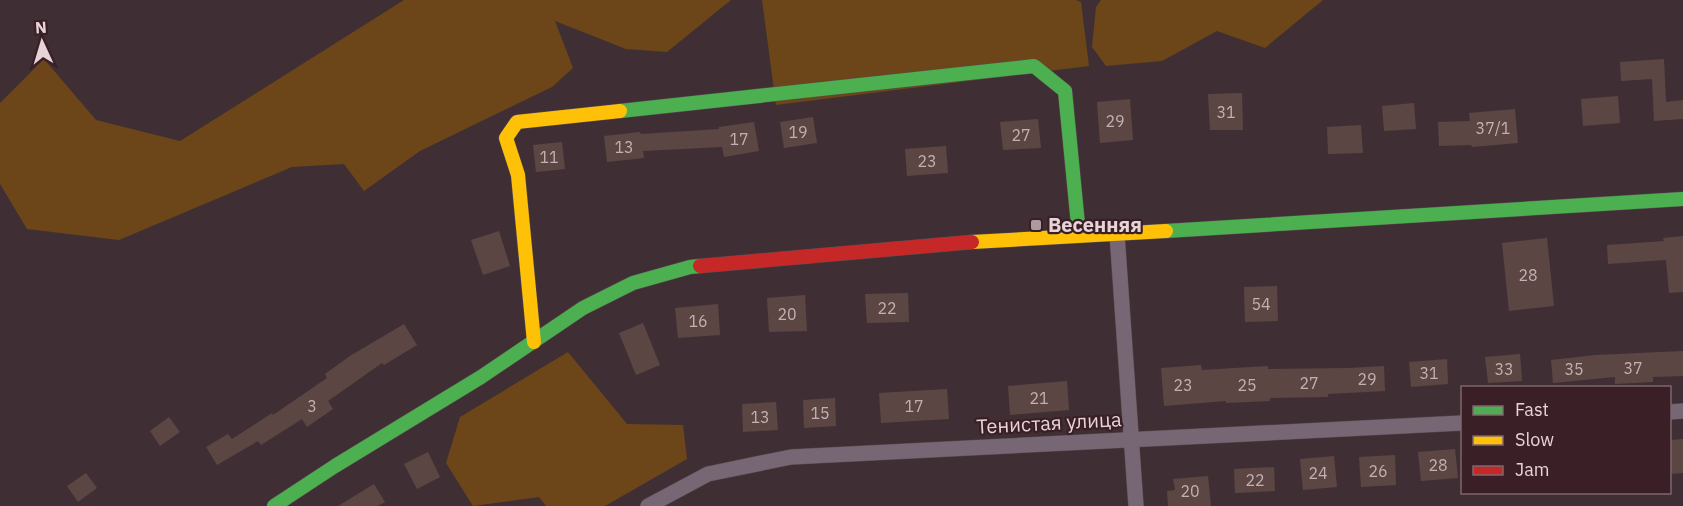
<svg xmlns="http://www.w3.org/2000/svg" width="1683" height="506" font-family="'IBM Plex Sans',sans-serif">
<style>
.green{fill:#6c4619}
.building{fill:#5c4644}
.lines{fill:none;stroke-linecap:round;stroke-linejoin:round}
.street-casing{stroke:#584b4f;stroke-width:16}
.fast-casing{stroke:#584b4f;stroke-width:15}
.slow-casing{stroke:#584b4f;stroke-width:15}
.jam-casing{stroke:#584b4f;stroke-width:15}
.street{stroke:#776673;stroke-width:15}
.fast{stroke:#4caf50;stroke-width:14}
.slow{stroke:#ffc107;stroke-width:14}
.jam{stroke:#c62828;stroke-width:14}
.poi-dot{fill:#ac9a9e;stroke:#3a1f26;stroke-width:2}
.labels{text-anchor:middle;stroke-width:4.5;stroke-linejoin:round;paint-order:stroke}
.number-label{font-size:16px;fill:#c4b0b2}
.poi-label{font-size:20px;font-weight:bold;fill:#e7d4d7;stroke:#3a1f26;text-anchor:start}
.street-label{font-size:20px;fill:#e7d4d7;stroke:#3a1f26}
</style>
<rect width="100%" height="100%" fill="#3f2f34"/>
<!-- green -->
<g class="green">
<path d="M404 0H731L667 52 626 49 555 21 573 68 552 87 420 151 364 191 344 164 292 167 119 240 27 229 0 184V103L44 59 96 120 180 141Z"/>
<path d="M762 0H1076L1081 2 1089 66 776 105Z"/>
<path d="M1101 0H1323L1265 48 1217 31 1162 61 1106 66 1092 47 1096 7Z"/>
<path d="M568 352 627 424 683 425 687 459 605 506H546L539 497 473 506 446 463 460 417Z"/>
</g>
<!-- building -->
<g class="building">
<path d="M1664 59 1666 102 1683 100V119L1654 121 1652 79 1621 81 1620 62Z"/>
<path d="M1242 93 1243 130H1210L1208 94Z"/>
<path d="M1618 96 1620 123 1583 126 1581 99Z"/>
<path d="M1130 99 1133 140 1100 143 1097 102Z"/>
<path d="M1414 103 1416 129 1384 131 1382 106Z"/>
<path d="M1515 109 1518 143 1472 147 1471 145 1439 146 1438 122 1470 121 1469 113Z"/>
<path d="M813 117 817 143 784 148 780 122Z"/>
<path d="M1038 119 1041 148 1003 150 1000 122Z"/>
<path d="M754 122 759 151 724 157 722 147 643 151 644 158 607 162 604 136 640 132 641 134 719 129V127Z"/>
<path d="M1361 125 1363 153 1328 154 1327 127Z"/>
<path d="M562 142 565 169 536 172 533 145Z"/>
<path d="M946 146 948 173 907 176 905 149Z"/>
<path d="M499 231 510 266 483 275 471 240Z"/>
<path d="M1683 236V292L1669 293 1666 260 1608 264 1607 245 1664 241 1663 238Z"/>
<path d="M1547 238 1554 306 1509 311 1502 243Z"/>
<path d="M1277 286 1278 321 1245 322 1244 287Z"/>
<path d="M908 293 909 322 867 323 865 294Z"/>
<path d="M805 295 807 331 769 332 767 298Z"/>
<path d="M718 304 720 335 678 338 675 308Z"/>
<path d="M643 323 660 365 636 375 619 333Z"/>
<path d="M404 324 417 345 384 365 382 363 328 401 333 409 307 427 302 419 261 445 258 441 217 465 206 447 228 434 232 439 272 413 273 415 327 378 325 374 350 356Z"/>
<path d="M1683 351V376L1653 377V382L1615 384V377L1553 383 1551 360 1595 355Z"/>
<path d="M1520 354 1522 381 1488 383 1485 357Z"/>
<path d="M1447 359 1448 384 1411 387 1409 362Z"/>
<path d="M1201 365 1202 370 1268 366V369L1349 368 1384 366 1385 391 1328 394V397L1270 398V401L1226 403V401L1164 406 1161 368Z"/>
<path d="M1067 381 1069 410 1010 415 1008 386Z"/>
<path d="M947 389 949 419 881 423 879 393Z"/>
<path d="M835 398 836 426 804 428 803 400Z"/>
<path d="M776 402 778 430 743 432 742 404Z"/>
<path d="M169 417 180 432 160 446 150 431Z"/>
<path d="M1683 439V473L1670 474V440Z"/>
<path d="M1455 449 1458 478 1421 481 1418 452Z"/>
<path d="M428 452 440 477 417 489 404 464Z"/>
<path d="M1395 455 1396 485 1361 487 1359 457Z"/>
<path d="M1334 456 1337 487 1303 490 1300 459Z"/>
<path d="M1274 467 1275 491 1235 493 1234 469Z"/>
<path d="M86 473 97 488 78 502 67 486Z"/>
<path d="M1208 476 1211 506H1168L1167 491 1175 490 1173 479Z"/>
<path d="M374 484 385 502 378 506H338Z"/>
</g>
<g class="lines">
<defs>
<g id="street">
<path d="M1117 234 1136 506"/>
<path d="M1670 412 1683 411"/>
<path d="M648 506 708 474 791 457 1462 423"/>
</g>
<g id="fast">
<path d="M620 111 1034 66 1065 91 1079 235"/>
<path d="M1166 231 1683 199"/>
<path d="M274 506 335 466 481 377 583 308 633 283 690 267 700 266"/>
</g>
<g id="slow">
<path d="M972 242 1166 231"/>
<path d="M534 342 518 175 506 138 517 122 620 111"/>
</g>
<path id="jam" d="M700 266 972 242"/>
</defs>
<!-- street casing -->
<use href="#street" class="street-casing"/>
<!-- fast casing -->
<use href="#fast" class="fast-casing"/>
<!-- slow casing -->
<use href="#slow" class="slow-casing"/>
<!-- jam casing -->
<use href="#jam" class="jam-casing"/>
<!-- street -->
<use href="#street" class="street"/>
<!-- fast -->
<use href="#fast" class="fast"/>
<!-- slow -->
<use href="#slow" class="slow"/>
<!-- jam -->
<use href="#jam" class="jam"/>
</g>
<!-- markers -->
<rect class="poi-dot" x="1030" y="219" width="12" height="12" rx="3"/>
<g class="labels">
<!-- number labels -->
<g class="number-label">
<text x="1226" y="118">31</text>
<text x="1115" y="127">29</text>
<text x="1493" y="134">37/1</text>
<text x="798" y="138">19</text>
<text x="1021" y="141">27</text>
<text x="739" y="145">17</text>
<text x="624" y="153">13</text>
<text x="549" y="163">11</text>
<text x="927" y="167">23</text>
<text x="1528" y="281">28</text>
<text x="1261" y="310">54</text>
<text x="887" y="314">22</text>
<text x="787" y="320">20</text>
<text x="698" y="327">16</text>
<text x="1633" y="374">37</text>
<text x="1504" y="375">33</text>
<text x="1574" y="375">35</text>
<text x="1429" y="379">31</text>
<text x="1367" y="385">29</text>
<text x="1309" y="389">27</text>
<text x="1183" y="391">23</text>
<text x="1247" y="391">25</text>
<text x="1039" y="404">21</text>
<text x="312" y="412">3</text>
<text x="914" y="412">17</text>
<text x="820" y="419">15</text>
<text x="760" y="423">13</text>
<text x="1438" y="471">28</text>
<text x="1378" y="477">26</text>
<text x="1318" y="479">24</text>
<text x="1255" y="486">22</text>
<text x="1190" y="497">20</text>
</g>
<!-- poi labels -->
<g class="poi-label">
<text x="1048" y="232">Весенняя</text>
</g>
<!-- street labels -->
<g class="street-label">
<text transform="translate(1049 423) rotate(-3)" y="7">Тенистая улица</text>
</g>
</g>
<!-- legend -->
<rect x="1461" y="386" width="210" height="108" fill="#3a1f26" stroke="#7f676d" stroke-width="1.5"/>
<rect x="1473" y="406" width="30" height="9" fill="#4caf50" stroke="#7f676d" stroke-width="1.5"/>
<text x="1515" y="416" font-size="18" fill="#e7d4d7">Fast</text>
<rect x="1473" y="436" width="30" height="9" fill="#ffc107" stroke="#7f676d" stroke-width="1.5"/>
<text x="1515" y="446" font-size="18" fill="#e7d4d7">Slow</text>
<rect x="1473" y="466" width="30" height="9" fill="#c62828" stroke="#7f676d" stroke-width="1.5"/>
<text x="1515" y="476" font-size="18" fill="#e7d4d7">Jam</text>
<!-- north arrow -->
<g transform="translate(42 42) rotate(356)" stroke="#3a1f26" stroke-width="4.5" paint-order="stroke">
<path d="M0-4.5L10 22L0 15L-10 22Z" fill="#e7d4d7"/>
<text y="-9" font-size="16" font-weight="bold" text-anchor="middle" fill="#e7d4d7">N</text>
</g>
</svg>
